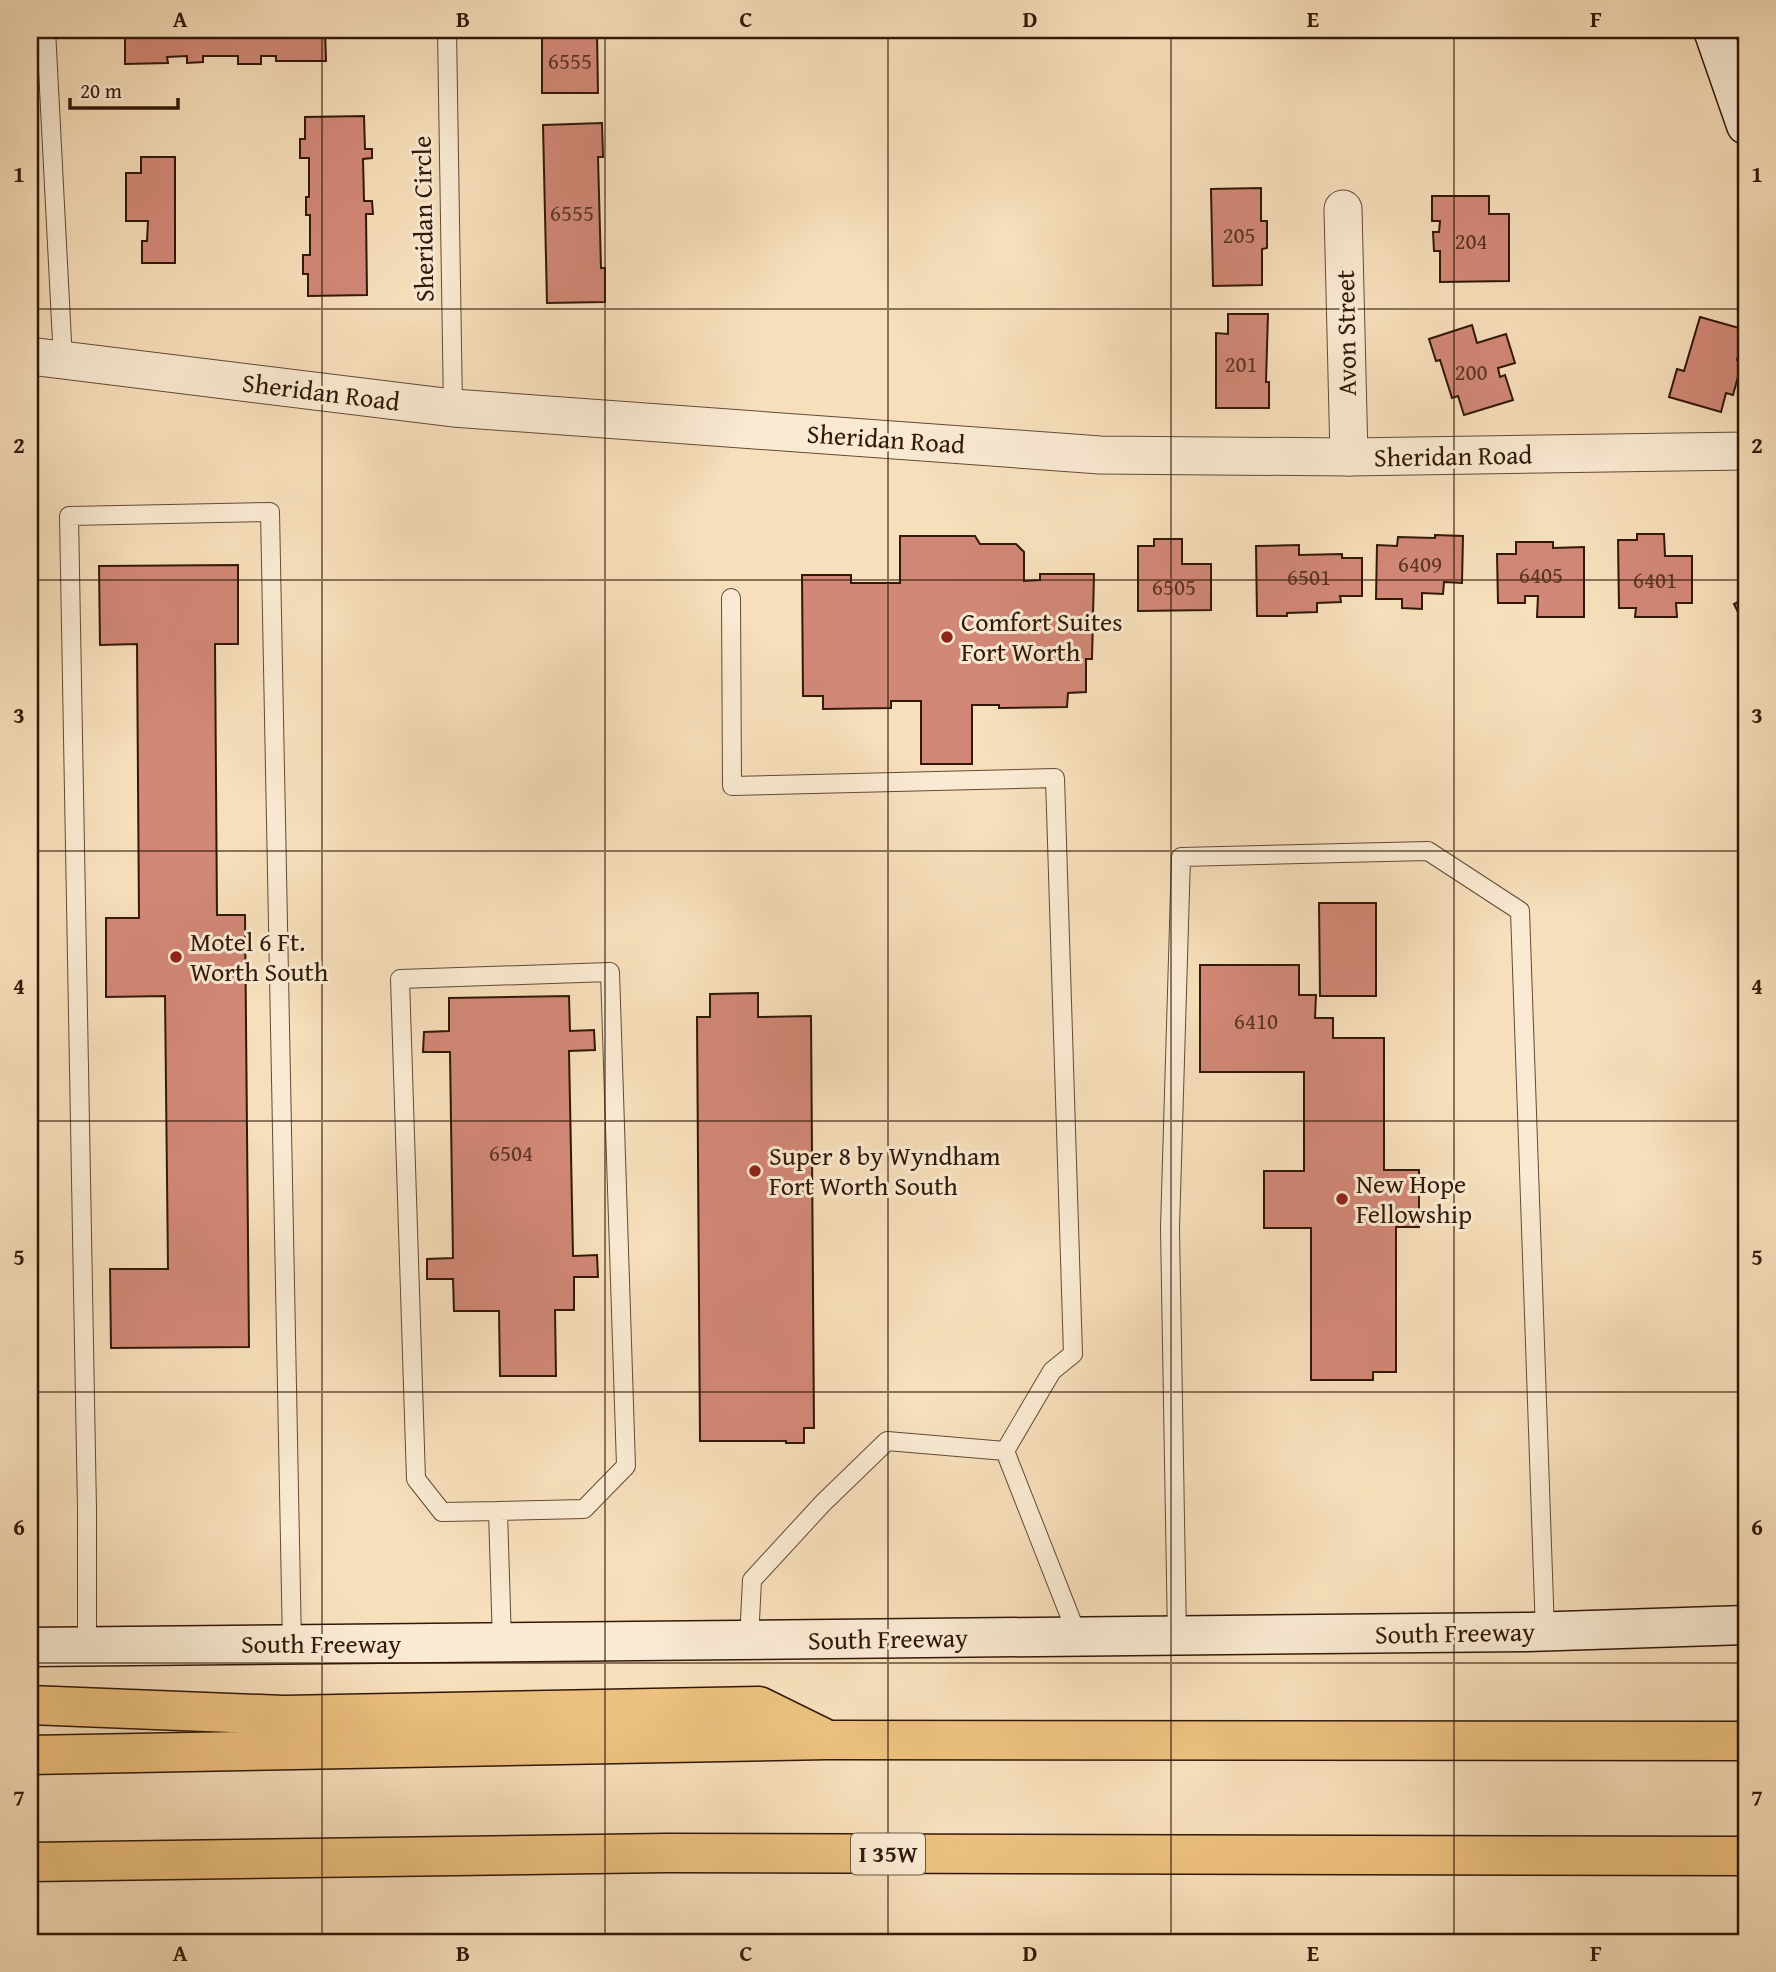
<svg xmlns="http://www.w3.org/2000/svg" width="1776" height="1972" font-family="'Gentium Book Plus',serif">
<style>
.building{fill:#d28877;stroke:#321808;stroke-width:2}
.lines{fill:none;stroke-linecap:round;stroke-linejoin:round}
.lane-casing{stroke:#634a35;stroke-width:20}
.street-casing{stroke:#634a35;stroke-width:39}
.secondary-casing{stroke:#321808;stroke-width:41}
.highway-casing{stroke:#321808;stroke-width:41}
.lane{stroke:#faead3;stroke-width:18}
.street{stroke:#faead3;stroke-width:37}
.secondary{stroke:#faead3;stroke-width:38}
.highway{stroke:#ecc07e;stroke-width:38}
.grid{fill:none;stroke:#321808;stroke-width:2;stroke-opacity:0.55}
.poi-dot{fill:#8f2418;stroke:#faead3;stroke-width:2.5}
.labels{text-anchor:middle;stroke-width:6;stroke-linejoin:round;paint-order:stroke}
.number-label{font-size:23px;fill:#5a3424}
.shield{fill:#faead3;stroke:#6e5745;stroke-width:2}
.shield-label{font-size:24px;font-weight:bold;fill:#321808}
.street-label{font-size:26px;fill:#321808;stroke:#faead3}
.poi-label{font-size:26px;fill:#321808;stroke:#faead3;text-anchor:start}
.neatline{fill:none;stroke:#321808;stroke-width:2.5}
.grid-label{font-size:23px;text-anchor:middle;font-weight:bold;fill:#321808}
</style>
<rect width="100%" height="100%" fill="#f7dfbb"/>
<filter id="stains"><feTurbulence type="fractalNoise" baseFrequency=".00286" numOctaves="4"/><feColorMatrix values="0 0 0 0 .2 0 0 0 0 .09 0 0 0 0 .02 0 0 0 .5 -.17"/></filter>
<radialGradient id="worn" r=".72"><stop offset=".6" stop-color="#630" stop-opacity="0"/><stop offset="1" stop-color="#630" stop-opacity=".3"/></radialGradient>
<!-- building -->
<g class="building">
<path d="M125 30H325L326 61H276V56H261V64H238V56H203V62L187 63V56L167 57 168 63 125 64Z"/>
<path d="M542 30H597L598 93H542Z"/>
<path d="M364 116 365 149H372V158L363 159 364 201H372L373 214H366L367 295 308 296V274H303V255H310V215H306V197H309V158H300V139H305V117Z"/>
<path d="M602 123 603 157H598L601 268H605V302L547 303 543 125Z"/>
<path d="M141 157H175V263H142V241H147L148 221H126V173H141Z"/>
<path d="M1261 188V221H1267V248L1262 249V285L1213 286 1211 189Z"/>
<path d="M1432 196H1489V214H1509V281L1440 282V251H1434L1433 232H1439L1440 221H1432Z"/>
<path d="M1228 314H1268L1266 382H1269V408H1216V333L1228 334Z"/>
<path d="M1700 317 1746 330 1737 360 1742 362 1733 395 1726 393 1721 412 1669 397 1677 369 1684 371Z"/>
<path d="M1472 325 1477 343 1506 334 1515 363 1498 368 1500 377 1505 375 1513 400 1464 415 1458 396 1452 398 1440 360 1436 361 1429 339Z"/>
<path d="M1637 534H1664L1665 556H1692V603H1676L1677 617H1635L1636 608H1619L1618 540H1637Z"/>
<path d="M1435 535 1463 536 1462 583 1444 582 1443 594 1422 593V609L1402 608V599H1376L1377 545 1397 546 1398 537 1435 538Z"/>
<path d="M900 536H975L980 544H1016L1024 552V581L1040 580V574H1094L1092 659H1086V692L1068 693 1067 707 999 708V705H972V764H921V701H891V708L823 709V696H803L802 575H851V583H900Z"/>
<path d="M1154 539H1182V564H1211V610L1138 611V546H1154Z"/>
<path d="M1516 542H1553V548L1584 547V617H1537L1538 596H1525V603H1498L1497 554H1516Z"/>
<path d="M1299 545V555L1342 554V558H1362V596H1340L1341 602 1317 603V612L1287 613V616H1257L1256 546Z"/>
<path d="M238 565V644H215L217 915H245L249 1347 111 1348 110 1269H168L165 996 106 997V918H139L137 644 100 645 99 566Z"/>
<path d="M1746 598V657L1745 626 1734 604Z"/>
<path d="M1319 903H1376V996H1320Z"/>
<path d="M1200 965H1299V995H1316L1315 1018H1333V1038H1384V1170H1419V1227H1396V1372H1373V1380H1311V1228H1264V1171H1304V1072H1200Z"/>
<path d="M758 993V1017L811 1016 814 1428H804V1443H786V1441H700L697 1017H710V994Z"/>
<path d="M569 996 570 1031 594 1030 595 1050 569 1051 573 1256 597 1255 598 1277H574V1310H555L556 1376H500L499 1311H454L453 1279H427V1259L453 1258 450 1052H423L424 1032 449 1031V998Z"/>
</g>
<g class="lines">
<defs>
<g id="lane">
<path d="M46 30 63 361"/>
<path d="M447 30 453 408"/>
<path d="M731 598 732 786 1055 778 1073 1354 1052 1371 1005 1451"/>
<path d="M498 1511 442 1512 416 1479 400 979 610 972 626 1466 584 1509 498 1511 502 1643"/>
<path d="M1177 1636 1170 1228 1181 857 1428 851 1520 911 1545 1632"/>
<path d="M749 1640 752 1580 823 1503 887 1441 1005 1451 1078 1637"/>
<path d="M87 1646V1510L69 516 270 512 292 1645"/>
</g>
<g id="street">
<path d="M1343 209 1349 457"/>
<path d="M30 356 453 408 1100 455 1349 457 1746 451"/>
</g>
<g id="secondary">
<path d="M1713 30 1746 125"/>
<path d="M30 1647 1528 1632 1746 1625"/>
</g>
<g id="highway">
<path d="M30 1705 284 1715 759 1706 822 1737"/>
<path d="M30 1755 827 1740 1746 1741"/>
<path d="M30 1862 666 1853 1746 1856"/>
</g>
</defs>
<!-- lane casing -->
<use href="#lane" class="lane-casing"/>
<!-- street casing -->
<use href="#street" class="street-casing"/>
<!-- secondary casing -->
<use href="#secondary" class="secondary-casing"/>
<!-- highway casing -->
<use href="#highway" class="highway-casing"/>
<!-- lane -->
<use href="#lane" class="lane"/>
<!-- street -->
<use href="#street" class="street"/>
<!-- secondary -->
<use href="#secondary" class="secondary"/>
<!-- highway -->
<use href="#highway" class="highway"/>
</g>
<!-- grid -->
<path class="grid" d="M322 30V1942M605 30V1942M888 30V1942M1171 30V1942M1454 30V1942M30 309H1746M30 580H1746M30 851H1746M30 1121H1746M30 1392H1746M30 1663H1746"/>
<!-- markers -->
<g class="poi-dot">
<circle cx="947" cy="637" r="7"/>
<circle cx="176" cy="957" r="7"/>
<circle cx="755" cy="1171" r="7"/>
<circle cx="1342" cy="1199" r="7"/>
</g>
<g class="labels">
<!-- number labels -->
<g class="number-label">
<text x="570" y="69">6555</text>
<text x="572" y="221">6555</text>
<text x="1239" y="243">205</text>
<text x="1471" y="249">204</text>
<text x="1241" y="372">201</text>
<text x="1471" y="380">200</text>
<text x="1420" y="572">6409</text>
<text x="1541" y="583">6405</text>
<text x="1309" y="585">6501</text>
<text x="1655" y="588">6401</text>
<text x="1174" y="595">6505</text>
<text x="1256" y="1029">6410</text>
<text x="511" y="1161">6504</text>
</g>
<!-- shield labels -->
<rect class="shield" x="851" y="1833.5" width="74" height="41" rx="5"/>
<g class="shield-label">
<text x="888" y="1862">I 35W</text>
</g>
<!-- street labels -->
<g class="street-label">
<text transform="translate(423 219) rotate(-91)" y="9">Sheridan Circle</text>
<text transform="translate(1346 333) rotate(-91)" y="9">Avon Street</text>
<text transform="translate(321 392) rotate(7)" y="9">Sheridan Road</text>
<text transform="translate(886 439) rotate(4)" y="9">Sheridan Road</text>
<text transform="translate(1453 456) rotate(-1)" y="9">Sheridan Road</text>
<text transform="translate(1455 1633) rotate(-1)" y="9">South Freeway</text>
<text transform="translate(888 1639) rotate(-1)" y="9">South Freeway</text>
<text x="321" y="1653">South Freeway</text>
</g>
<!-- poi labels -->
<g class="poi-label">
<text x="961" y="631">Comfort Suites<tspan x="961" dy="30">Fort Worth</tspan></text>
<text x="190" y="951">Motel 6 Ft.<tspan x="190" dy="30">Worth South</tspan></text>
<text x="769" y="1165">Super 8 by Wyndham<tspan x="769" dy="30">Fort Worth South</tspan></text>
<text x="1356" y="1193">New Hope<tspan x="1356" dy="30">Fellowship</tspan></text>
</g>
</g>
<!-- margin -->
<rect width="1776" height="1972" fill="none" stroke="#f7dfbb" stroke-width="77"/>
<!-- scale -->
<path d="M70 98v10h108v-10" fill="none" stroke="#321808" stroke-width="3.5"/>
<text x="80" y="98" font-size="21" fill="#321808" stroke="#faead3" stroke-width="5" paint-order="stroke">20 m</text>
<rect x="38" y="38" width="1700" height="1896" class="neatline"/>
<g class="grid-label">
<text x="180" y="27">A</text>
<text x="463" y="27">B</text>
<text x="746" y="27">C</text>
<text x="1030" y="27">D</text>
<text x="1313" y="27">E</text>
<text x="1596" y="27">F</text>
<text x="19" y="182">1</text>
<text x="1757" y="182">1</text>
<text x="19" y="453">2</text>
<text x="1757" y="453">2</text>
<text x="19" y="723">3</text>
<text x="1757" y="723">3</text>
<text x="19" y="994">4</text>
<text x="1757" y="994">4</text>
<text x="19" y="1265">5</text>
<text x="1757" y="1265">5</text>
<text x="19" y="1535">6</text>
<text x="1757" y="1535">6</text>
<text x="19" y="1806">7</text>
<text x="1757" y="1806">7</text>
<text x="180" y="1961">A</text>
<text x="463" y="1961">B</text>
<text x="746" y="1961">C</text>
<text x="1030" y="1961">D</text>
<text x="1313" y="1961">E</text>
<text x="1596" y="1961">F</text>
</g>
<rect width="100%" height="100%" filter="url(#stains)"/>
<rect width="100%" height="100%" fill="url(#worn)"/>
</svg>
